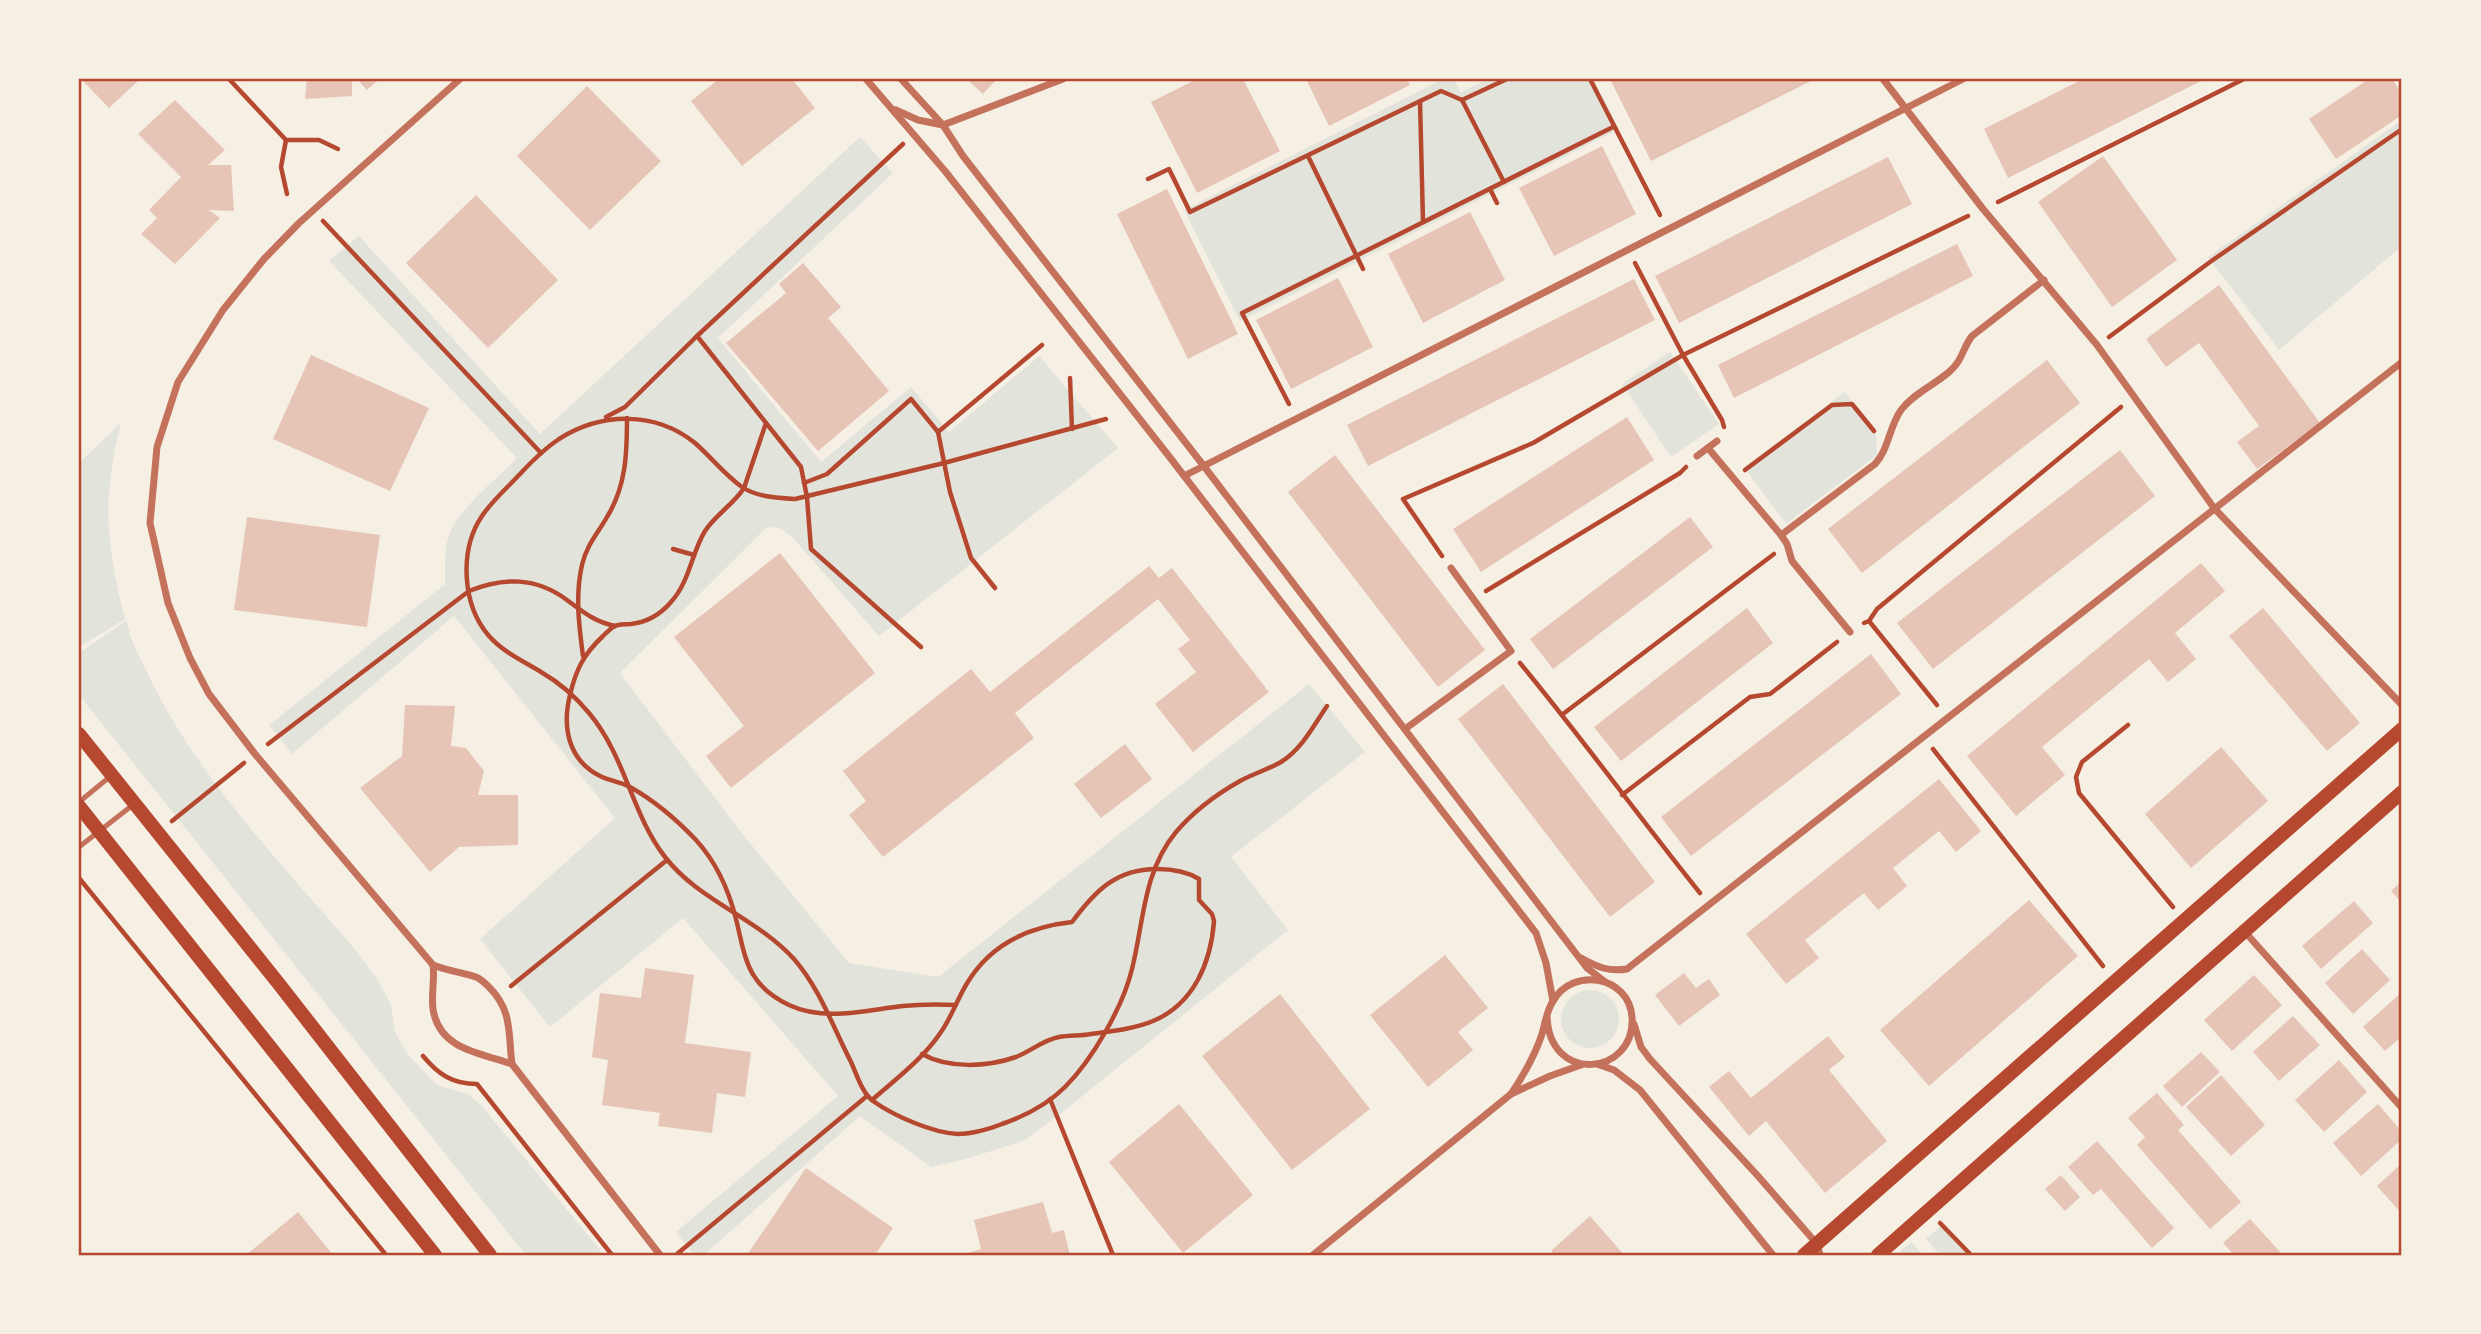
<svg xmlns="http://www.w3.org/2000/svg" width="2481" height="1334" font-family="'Space Grotesk',sans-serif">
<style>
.green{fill:#e2e4dc}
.building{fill:#e6c5b7}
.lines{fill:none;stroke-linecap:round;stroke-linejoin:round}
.path{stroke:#b5482f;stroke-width:4.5}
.service{stroke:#c5725c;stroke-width:5}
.minor{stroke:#c5725c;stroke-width:7}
.secondary{stroke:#b5482f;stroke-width:14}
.neatline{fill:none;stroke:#b5482f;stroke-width:2.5}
</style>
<rect width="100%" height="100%" fill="#f6efe4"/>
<!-- green -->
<g class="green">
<path d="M1443 79H1454L1461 92 1488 79H1593L1619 129 1240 321 1184 210Z"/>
<path d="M2402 120V246L2279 350 2208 257Z"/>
<path d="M860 137 893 173 718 338 821 462 911 387 949 432 1039 356 1118 448 879 636 792 537 779 528 767 527 620 673 740 831 849 963 938 977 1309 684 1365 752 1231 857 1288 930 1064 1111 1023 1141 966 1159 931 1167 860 1116 704 1255H694L676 1232 838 1096 683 918 550 1027 480 939 615 818 454 616 292 754 269 725 445 584C445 568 444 550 449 535 458 509 498 478 517 458L329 261 359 236 540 434Z"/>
<path d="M1670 352 1719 424 1671 457 1622 384Z"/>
<path d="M1845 392 1876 434 1877 455 1786 524 1744 467Z"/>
<path d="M121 423C102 497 106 546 125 619L79 647V463Z"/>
<path d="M127 620C129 639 140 657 148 674 196 777 285 867 358 953L379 982 391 1005 395 1032 408 1055 437 1085 468 1094 482 1106 604 1255H526L79 695V653Z"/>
<circle cx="1590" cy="1019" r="29"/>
<path d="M1942 1225 1971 1255H1940L1926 1239Z"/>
<path d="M1911 1242 1923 1255H1896Z"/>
</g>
<!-- building -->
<g class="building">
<path d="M81 79H140L109 108Z"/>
<path d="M307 79H352V96L305 99Z"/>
<path d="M357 79H379L367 90Z"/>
<path d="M719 79H792L815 108 742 166 691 101Z"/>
<path d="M967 79H997L983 94Z"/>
<path d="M1197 79H1243L1280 151 1197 193 1151 102Z"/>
<path d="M1306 79H1407L1410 85 1329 126Z"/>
<path d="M1616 79H1815L1651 161 1611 81Z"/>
<path d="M2083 79H2205L2008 178 1984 129Z"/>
<path d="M2369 79H2392L2402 94V115L2336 159 2309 119Z"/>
<path d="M587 86 661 161 590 230 517 156Z"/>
<path d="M175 100 225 150 208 165H231L234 211 209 210 220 218 175 264 141 234 157 218 149 210 181 177 138 134Z"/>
<path d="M1602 146 1636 214 1554 256 1519 188Z"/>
<path d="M2103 156 2177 260 2112 307 2038 202Z"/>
<path d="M1888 157 1912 204 1679 323 1655 276Z"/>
<path d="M1167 189 1238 334 1188 359 1117 214Z"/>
<path d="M476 195 558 280 488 348 406 263Z"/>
<path d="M1470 212 1505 280 1423 323 1388 254Z"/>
<path d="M1957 244 1973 276 1734 398 1718 365Z"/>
<path d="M803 263 841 307 828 318 889 391 818 451 726 343 786 293 779 284Z"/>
<path d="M1338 278 1373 347 1291 389 1256 320Z"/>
<path d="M1634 279 1655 320 1368 466 1347 425Z"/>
<path d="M2219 285 2320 423 2257 469 2237 442 2259 426 2199 343 2166 367 2146 339Z"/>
<path d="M311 355 429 408 390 491 273 439Z"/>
<path d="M2047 360 2080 403 1862 573 1828 529Z"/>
<path d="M1627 417 1654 460 1481 572 1453 529Z"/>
<path d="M2120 450 2155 496 1933 669 1897 623Z"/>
<path d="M1335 455 1485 650 1438 687 1288 492Z"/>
<path d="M247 517 380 535 367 627 234 610Z"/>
<path d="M1690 517 1713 547 1553 669 1530 639Z"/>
<path d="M780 553 875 673 731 788 706 756 744 726 674 637Z"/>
<path d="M2201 563 2225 591 2175 633 2196 659 2168 682 2149 659 2042 747 2065 775 2016 816 1967 756Z"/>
<path d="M1149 566 1159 578 1172 568 1269 692 1193 752 1155 704 1196 672 1178 649 1190 640 1158 599 1015 713 1034 738 883 857 849 815 866 801 843 771 971 669 990 692Z"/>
<path d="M1747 608 1773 643 1621 761 1594 727Z"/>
<path d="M2263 608 2360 723 2327 751 2229 636Z"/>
<path d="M1871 654 1901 694 1691 856 1661 817Z"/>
<path d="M1503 684 1655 882 1610 917 1458 719Z"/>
<path d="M405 705 455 706 451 746 466 748 484 771 478 795H518V845L459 847 430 872 360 788 402 756Z"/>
<path d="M1125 744 1152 779 1101 818 1074 784Z"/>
<path d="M2221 747 2268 801 2191 868 2145 814Z"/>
<path d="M1939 779 1981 831 1956 852 1939 831 1893 868 1907 886 1878 910 1864 893 1805 940 1819 958 1786 984 1746 934Z"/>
<path d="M2402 881V903L2391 891Z"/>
<path d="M2029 900 2078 956 1929 1086 1880 1030Z"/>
<path d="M2354 901 2373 923 2321 969 2302 946Z"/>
<path d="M2362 949 2390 980 2353 1014 2325 983Z"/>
<path d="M1445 955 1488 1008 1458 1032 1473 1050 1428 1087 1370 1015Z"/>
<path d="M645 968 694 975 685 1043 751 1052 745 1097 717 1093 712 1133 658 1126 660 1113 602 1105 608 1060 592 1057 600 993 641 998Z"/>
<path d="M1684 973 1696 988 1709 979 1720 995 1679 1026 1655 995Z"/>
<path d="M2254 975 2282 1005 2232 1051 2204 1020Z"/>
<path d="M2402 992V1036L2385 1051 2363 1027Z"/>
<path d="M1280 994 1370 1109 1292 1170 1202 1056Z"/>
<path d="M2293 1016 2320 1045 2279 1081 2253 1052Z"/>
<path d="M1828 1036 1845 1057 1829 1070 1887 1141 1825 1193 1766 1121 1749 1136 1709 1087 1729 1071 1751 1098Z"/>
<path d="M2201 1052 2220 1072 2182 1107 2163 1086Z"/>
<path d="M2339 1060 2367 1092 2324 1132 2295 1100Z"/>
<path d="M2221 1075 2265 1125 2231 1156 2186 1107Z"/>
<path d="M2157 1093 2184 1125 2178 1130 2241 1202 2210 1229 2137 1145 2145 1137 2128 1118Z"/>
<path d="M1179 1104 1253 1195 1183 1253 1109 1162Z"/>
<path d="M2378 1104 2402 1132V1139L2361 1176 2333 1143Z"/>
<path d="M2097 1141 2174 1228 2152 1248 2101 1189 2093 1195 2068 1167Z"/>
<path d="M2402 1163V1214L2377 1186Z"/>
<path d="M806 1168 893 1228 875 1255H747Z"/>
<path d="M2061 1175 2080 1197 2065 1211 2045 1189Z"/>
<path d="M1043 1202 1052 1233 1064 1230 1070 1255H961L981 1249 974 1220Z"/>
<path d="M298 1212 333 1255H246Z"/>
<path d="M1590 1216 1624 1255H1555L1551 1251Z"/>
<path d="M2250 1219 2283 1255H2234L2223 1243Z"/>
</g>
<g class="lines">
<!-- path -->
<g class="path">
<path d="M229 79 286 140"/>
<path d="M1590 79 1660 215"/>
<path d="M1462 100 1504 182"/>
<path d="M1420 101 1423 222"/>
<path d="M286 140H319L338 149"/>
<path d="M286 140 281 167 287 194"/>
<path d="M1308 156 1363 269"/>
<path d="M1148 179 1169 169 1190 212 1441 91 1462 100 1507 79"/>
<path d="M1490 189 1497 203"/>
<path d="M1998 202 2244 79"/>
<path d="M323 221 541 453"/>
<path d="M1635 263 1683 355 1722 420 1724 427"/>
<path d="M697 336 801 467 807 497 811 549 921 647"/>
<path d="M2109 337 2210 262 2402 129"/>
<path d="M1070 378 1072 429"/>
<path d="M1289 404 1242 313 1613 127"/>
<path d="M606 417 625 407 697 336 903 144"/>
<path d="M1106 419 944 463 795 499C777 498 757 497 742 487 725 475 711 457 695 443 655 411 602 412 559 439 544 449 531 462 519 475 507 488 492 501 482 516 459 550 462 605 489 636 503 652 523 661 541 672 560 683 575 696 589 713 626 757 631 813 665 857 699 901 757 918 794 959 820 989 833 1027 851 1062 857 1075 862 1093 873 1101 894 1116 933 1133 958 1134 971 1134 990 1129 1002 1124 1025 1116 1048 1104 1065 1087 1092 1060 1123 1007 1132 969 1144 921 1143 872 1176 832 1193 812 1217 794 1240 781 1253 774 1269 769 1281 762 1302 749 1314 725 1327 706"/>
<path d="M766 423 744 488C733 505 716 514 705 531 691 554 690 581 671 602 660 615 648 622 631 624 626 624 619 624 615 626 611 628 606 633 603 636 584 654 576 669 570 695 562 727 568 760 600 776 610 781 621 782 630 787 655 801 677 820 696 840 716 862 729 891 736 919 746 959 746 984 789 1005 825 1022 866 1010 903 1006 921 1004 938 1004 956 1005"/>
<path d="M938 432 950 492 971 558 995 588"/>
<path d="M1745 470 1832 405 1852 404 1874 431"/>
<path d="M804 483 827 474 911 399 938 432 1042 345"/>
<path d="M673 549 694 555"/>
<path d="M1442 556 1403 499 1533 443 1683 355 1968 216"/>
<path d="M1486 591 1680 473 1686 467"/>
<path d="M1869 621 1877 609 2121 407"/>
<path d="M1864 623 1869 621 1937 705"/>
<path d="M583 656C579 626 575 595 582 565 586 546 598 533 607 517 626 486 627 454 627 418"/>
<path d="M1520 663C1582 738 1639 817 1700 893"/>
<path d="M1563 714 1774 554"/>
<path d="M2128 725 2082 762 2076 777 2079 793 2173 907"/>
<path d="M268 744 469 591C504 577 536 577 567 600 583 612 595 622 615 626"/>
<path d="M1933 749 2103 966"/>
<path d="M1622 795 1750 697 1770 694 1837 642"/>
<path d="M172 821 244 763"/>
<path d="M79 878 386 1255"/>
<path d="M511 986 667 860"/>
<path d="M423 1056C438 1074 452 1084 477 1084L612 1255"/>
<path d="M1050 1099 1113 1255"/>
<path d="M872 1100C896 1079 923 1059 941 1032 951 1018 957 1000 966 985 989 945 1027 927 1072 922 1095 891 1116 869 1157 869 1173 869 1186 871 1199 879V900L1212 914 1214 921C1211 962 1194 1004 1153 1021 1134 1029 1112 1031 1091 1034 1081 1036 1070 1035 1059 1037 1043 1040 1031 1051 1016 1057 987 1067 949 1069 922 1054"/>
<path d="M1940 1223 1971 1255"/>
<path d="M677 1254 867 1096"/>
</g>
<!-- service -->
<g class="service">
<path d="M79 802 112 775"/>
<path d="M79 847 134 804"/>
</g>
<!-- minor -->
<g class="minor">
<path d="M460 79 299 223 264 259 223 310 178 382 157 447 150 523 168 603 190 658 209 694 255 754 433 965C448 971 462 972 476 977 481 979 485 983 489 987 513 1011 508 1034 512 1064L660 1255"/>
<path d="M866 79 945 171 1168 455 1536 933 1546 963 1553 1001"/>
<path d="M901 79 943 125 963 156 1203 465 1587 968 1604 981"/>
<path d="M1883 79 1983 209 2097 345 2214 508 2402 705"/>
<path d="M896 110 918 120 943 125 1063 79"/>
<path d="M1708 448 1781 535 1787 544 1792 561 1850 632"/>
<path d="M1697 456 1717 441"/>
<path d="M1184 476 1963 79"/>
<path d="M1781 535 1875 464C1889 449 1889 427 1901 410 1913 394 1934 385 1949 372 1963 360 1962 349 1972 336L2044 280"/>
<path d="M1405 729 1511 651 1451 568"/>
<path d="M2245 932 2402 1108"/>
<path d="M1581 958C1597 967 1609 972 1627 969L2402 362"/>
<path d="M433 965C435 980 431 994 433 1009 439 1050 481 1053 512 1064"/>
<path d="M1634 1024 1641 1047 1650 1059 1758 1176 1817 1244 1820 1255"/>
<path d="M1597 1064 1614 1070 1640 1090 1773 1255"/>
<path d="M1511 1094C1523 1076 1534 1057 1541 1037 1545 1025 1546 1012 1553 1001 1573 966 1629 976 1632 1017 1636 1076 1548 1085 1547 1015"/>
<path d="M1313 1255 1511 1094 1550 1076 1581 1065"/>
</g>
<!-- secondary -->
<g class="secondary">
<path d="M79 734 279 984 490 1255"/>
<path d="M79 806 435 1255"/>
<path d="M1804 1255 2402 729"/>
<path d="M1878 1255 2402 792"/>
</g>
</g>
<!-- border -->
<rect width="2481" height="1334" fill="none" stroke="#f6efe4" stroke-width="161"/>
<rect x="80" y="80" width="2320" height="1174" class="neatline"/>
</svg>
